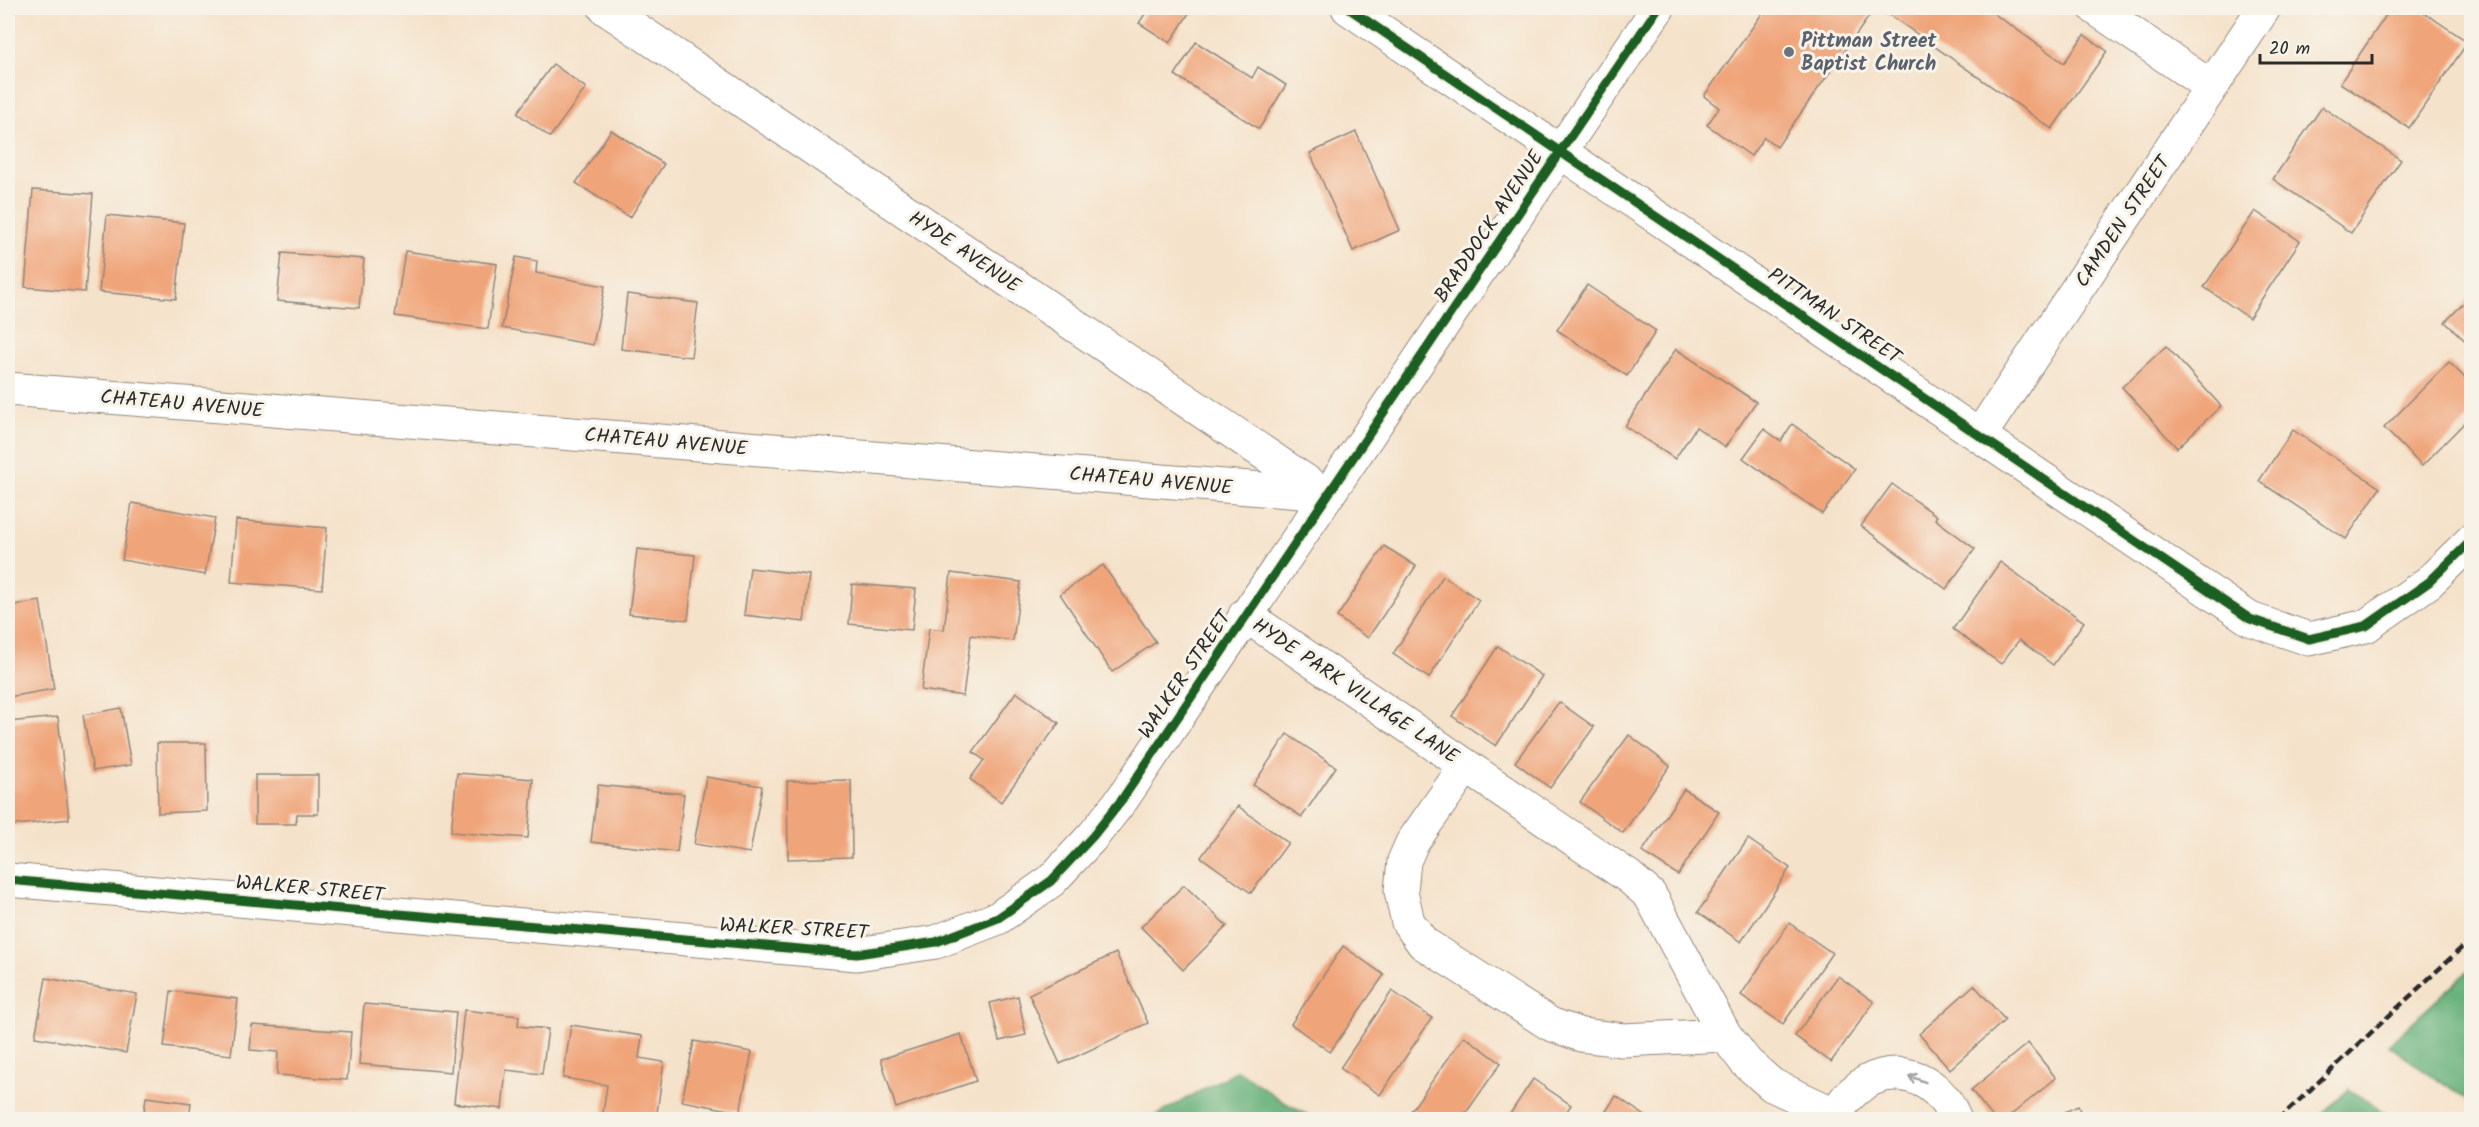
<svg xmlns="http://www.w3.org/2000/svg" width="2479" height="1127" font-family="Kalam,sans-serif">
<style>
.forest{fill:#66b17a;stroke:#486e52;stroke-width:1.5}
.building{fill:#f0a479}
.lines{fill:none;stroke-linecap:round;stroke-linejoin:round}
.minor-casing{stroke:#90867a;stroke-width:35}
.minor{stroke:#fff;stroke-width:33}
.rail{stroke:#2b2b2b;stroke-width:4.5;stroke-dasharray:9 4.5;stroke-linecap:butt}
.cycleway-casing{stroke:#f7f3e8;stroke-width:13}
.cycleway{stroke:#1b5e20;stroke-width:9}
.oneway{stroke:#a0a0a0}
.worship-dot{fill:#6b7280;stroke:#f7f3e8;stroke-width:2}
.labels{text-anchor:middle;stroke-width:6;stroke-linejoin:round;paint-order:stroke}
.worship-label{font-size:20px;font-weight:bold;fill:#5b616d;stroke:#f7f3e8;text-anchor:start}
.street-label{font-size:20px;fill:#2b2b2b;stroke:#f7f3e8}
</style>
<rect width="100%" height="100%" fill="#f7f3e8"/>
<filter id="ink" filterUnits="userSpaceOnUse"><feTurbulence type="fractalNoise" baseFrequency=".0167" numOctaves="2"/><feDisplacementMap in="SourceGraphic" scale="12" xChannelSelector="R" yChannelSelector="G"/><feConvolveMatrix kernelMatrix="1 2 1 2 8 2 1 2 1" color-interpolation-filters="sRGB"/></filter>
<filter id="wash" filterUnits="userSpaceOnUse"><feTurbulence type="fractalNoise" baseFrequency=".008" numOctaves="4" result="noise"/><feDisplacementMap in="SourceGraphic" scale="24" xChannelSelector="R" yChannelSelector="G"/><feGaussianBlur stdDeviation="1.35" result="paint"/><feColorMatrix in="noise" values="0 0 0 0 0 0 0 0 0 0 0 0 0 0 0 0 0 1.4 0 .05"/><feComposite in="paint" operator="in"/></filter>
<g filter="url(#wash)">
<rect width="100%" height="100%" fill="#f5e2ca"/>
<!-- forest -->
<g class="forest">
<path d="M2471 968V1102L2388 1045Z"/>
<path d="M1238 1070 1282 1101 1315 1119H1150Z"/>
<path d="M2349 1089 2394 1119H2316Z"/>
</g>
<g id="blocks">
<!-- building -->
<g class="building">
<path d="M1149 8H1188L1191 10 1170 43 1139 23Z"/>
<path d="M1766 8H1875L1777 147 1764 137 1751 156 1707 125 1719 108 1704 96Z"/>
<path d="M1880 8H1986L2064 63 2084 35 2107 51 2052 129Z"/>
<path d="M2391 8H2417L2468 42 2409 128 2340 83Z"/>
<path d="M1196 42 1252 78 1258 67 1286 85 1259 129 1175 75Z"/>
<path d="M553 64 586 88 550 137 517 113Z"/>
<path d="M2322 107 2401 160 2351 233 2273 179Z"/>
<path d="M611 130 664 164 630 218 576 183Z"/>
<path d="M1356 132 1400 230 1353 251 1310 153Z"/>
<path d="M33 190 93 194 85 292 25 287Z"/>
<path d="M2255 211 2300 241 2249 318 2204 287Z"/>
<path d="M107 215 184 223 176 299 99 292Z"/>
<path d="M405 251 497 264 488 329 395 316Z"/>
<path d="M282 253 364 259 359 308 277 301Z"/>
<path d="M516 257 537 261 536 273 605 286 593 345 502 328Z"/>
<path d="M1587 285 1656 331 1627 376 1557 330Z"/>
<path d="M627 294 698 303 691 357 621 349Z"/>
<path d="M2472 295V347L2445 322Z"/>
<path d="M2166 346 2221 406 2177 448 2122 387Z"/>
<path d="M1676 349 1756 402 1725 447 1696 427 1675 459 1625 426Z"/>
<path d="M2449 362 2472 385V415L2422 466 2384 428Z"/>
<path d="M1792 424 1855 469 1822 514 1743 458 1764 429 1781 441Z"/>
<path d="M2293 430 2380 488 2346 539 2259 481Z"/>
<path d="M1892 484 1937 516 1935 519 1975 549 1946 589 1861 526Z"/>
<path d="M132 503 215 518 205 575 122 560Z"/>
<path d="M236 520 327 528 322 589 231 582Z"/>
<path d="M1384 546 1416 566 1368 638 1337 617Z"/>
<path d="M637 549 695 555 688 620 629 614Z"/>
<path d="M2000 562 2084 622 2053 665 2019 640 2001 664 1953 629Z"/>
<path d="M1103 565 1156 642 1112 672 1060 594Z"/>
<path d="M750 568 809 575 804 622 744 615Z"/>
<path d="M951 573 1021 582 1013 641 971 635 963 696 921 690 929 628 944 630Z"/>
<path d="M1443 576 1479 600 1429 678 1393 654Z"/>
<path d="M852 584 916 589 912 630 849 624Z"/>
<path d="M40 601 54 689 8 697V606Z"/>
<path d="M1498 646 1542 676 1496 746 1452 716Z"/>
<path d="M1016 692 1059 723 1001 802 970 779 984 760 973 752Z"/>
<path d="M1559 702 1594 727 1550 788 1515 762Z"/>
<path d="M121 708 131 765 93 771 83 715Z"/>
<path d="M58 717 69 819 8 826V722Z"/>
<path d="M1287 734 1336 767 1302 817 1253 785Z"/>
<path d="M1629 735 1670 766 1623 833 1580 802Z"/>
<path d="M157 743H206L207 811 158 813Z"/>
<path d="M457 773 533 779 528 838 451 832Z"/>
<path d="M255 775H318V814H297L296 824H255Z"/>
<path d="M706 777 762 786 750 853 694 844Z"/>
<path d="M851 780 852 857 788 859 787 781Z"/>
<path d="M598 785 684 794 677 852 591 842Z"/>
<path d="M1684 789 1719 812 1678 875 1642 852Z"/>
<path d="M1238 806 1288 843 1251 893 1201 857Z"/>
<path d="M1748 839 1790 868 1741 942 1698 912Z"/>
<path d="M1184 885 1227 926 1183 970 1141 927Z"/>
<path d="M1789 923 1832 953 1783 1024 1741 995Z"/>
<path d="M1343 946 1384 975 1330 1052 1291 1024Z"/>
<path d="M1116 953 1148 1023 1060 1064 1029 994Z"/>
<path d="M1838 976 1874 1002 1831 1062 1795 1036Z"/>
<path d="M46 978 137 994 126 1053 35 1037Z"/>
<path d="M1974 985 2005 1020 1950 1069 1919 1034Z"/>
<path d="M171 991 238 999 231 1055 164 1047Z"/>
<path d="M1392 991 1432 1018 1380 1095 1340 1068Z"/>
<path d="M1018 996 1026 1035 999 1041 990 1003Z"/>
<path d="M364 1004 456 1012 451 1072 359 1064Z"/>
<path d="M464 1010 519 1016 518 1026 548 1029 542 1074 506 1070 502 1109 454 1103Z"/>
<path d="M252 1025 351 1032 347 1080 277 1075 278 1052 250 1050Z"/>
<path d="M571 1025 642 1036 639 1058 664 1062 656 1120H602L607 1085 563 1078Z"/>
<path d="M961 1034 976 1081 896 1108 881 1059Z"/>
<path d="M1464 1036 1501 1063 1461 1120H1414L1408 1115Z"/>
<path d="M694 1041 752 1052 740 1112 682 1101Z"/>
<path d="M2028 1043 2056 1078 2005 1120H1995L1971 1090Z"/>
<path d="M1533 1079 1571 1105 1561 1120H1506Z"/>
<path d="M1616 1096 1651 1120H1600Z"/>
<path d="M146 1097 191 1103 189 1120H143Z"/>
<path d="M2078 1106 2084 1120H2047Z"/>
</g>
</g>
</g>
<g filter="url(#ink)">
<use href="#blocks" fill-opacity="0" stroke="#90867a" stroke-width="1.5"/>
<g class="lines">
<defs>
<g id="minor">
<path d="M605 8 1323 493"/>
<path d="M1348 8 2250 619 2309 639 2366 626 2429 582 2472 540"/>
<path d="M2095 8 2211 87"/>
<path d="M8 389 1325 494"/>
<path d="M1980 435 2264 8"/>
<path d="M1245 615 1629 877 1650 895 1725 1035 1746 1062 1772 1085 1836 1115"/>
<path d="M1466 766 1412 843 1404 861 1401 891 1408 922 1423 943 1550 1024 1581 1035 1623 1040 1725 1035"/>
<path d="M8 880 857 954 936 942 998 918 1051 881 1093 836 1123 798C1299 534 1479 271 1658 8"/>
<path d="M1836 1120C1838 1109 1845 1099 1853 1092 1889 1058 1939 1075 1955 1120"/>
</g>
</defs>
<!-- minor casing -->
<use href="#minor" class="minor-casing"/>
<!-- minor -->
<use href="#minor" class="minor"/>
<!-- rail -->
<path class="rail" d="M2278 1120 2472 938"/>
<defs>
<g id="cycleway">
<path d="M1348 8 2250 619 2309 639 2366 626 2429 582 2472 540"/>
<path d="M8 880 857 954 936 942 998 918 1051 881 1093 836 1123 798C1299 534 1479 271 1658 8"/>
</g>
</defs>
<!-- cycleway casing -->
<use href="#cycleway" class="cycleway-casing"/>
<!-- cycleway -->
<use href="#cycleway" class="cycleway"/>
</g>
<!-- one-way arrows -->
<defs><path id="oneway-shaft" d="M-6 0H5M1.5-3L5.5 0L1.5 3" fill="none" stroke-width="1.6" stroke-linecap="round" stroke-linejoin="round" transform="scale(1.5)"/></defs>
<use class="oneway" href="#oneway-shaft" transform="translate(1917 1079) rotate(-159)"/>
</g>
<!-- markers -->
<circle class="worship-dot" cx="1789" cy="52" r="6"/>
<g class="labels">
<!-- worship labels -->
<g class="worship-label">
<text x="1801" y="47">Pittman Street<tspan x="1801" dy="23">Baptist Church</tspan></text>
</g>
<!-- street labels -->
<g class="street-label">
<text transform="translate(2122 221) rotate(-56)" y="7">CAMDEN STREET</text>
<text transform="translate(1488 226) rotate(-56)" y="7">BRADDOCK AVENUE</text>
<text transform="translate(965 251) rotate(34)" y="7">HYDE AVENUE</text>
<text transform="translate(1835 315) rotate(34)" y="7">PITTMAN STREET</text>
<text transform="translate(182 403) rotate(5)" y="7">CHATEAU AVENUE</text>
<text transform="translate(666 441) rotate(5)" y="7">CHATEAU AVENUE</text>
<text transform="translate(1151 480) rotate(5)" y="7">CHATEAU AVENUE</text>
<text transform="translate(1184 674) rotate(-56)" y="7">WALKER STREET</text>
<text transform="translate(1356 690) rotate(34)" y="7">HYDE PARK VILLAGE LANE</text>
<text transform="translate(310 888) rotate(5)" y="7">WALKER STREET</text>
<text transform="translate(794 928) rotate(3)" y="7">WALKER STREET</text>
</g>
</g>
<!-- margin -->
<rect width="2479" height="1127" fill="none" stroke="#f7f3e8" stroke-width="30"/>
<!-- scale -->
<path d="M2260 54v9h112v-9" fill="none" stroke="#2b2b2b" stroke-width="3"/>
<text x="2269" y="54" font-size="18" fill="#2b2b2b" stroke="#f7f3e8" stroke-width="4.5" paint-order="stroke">20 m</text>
</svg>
